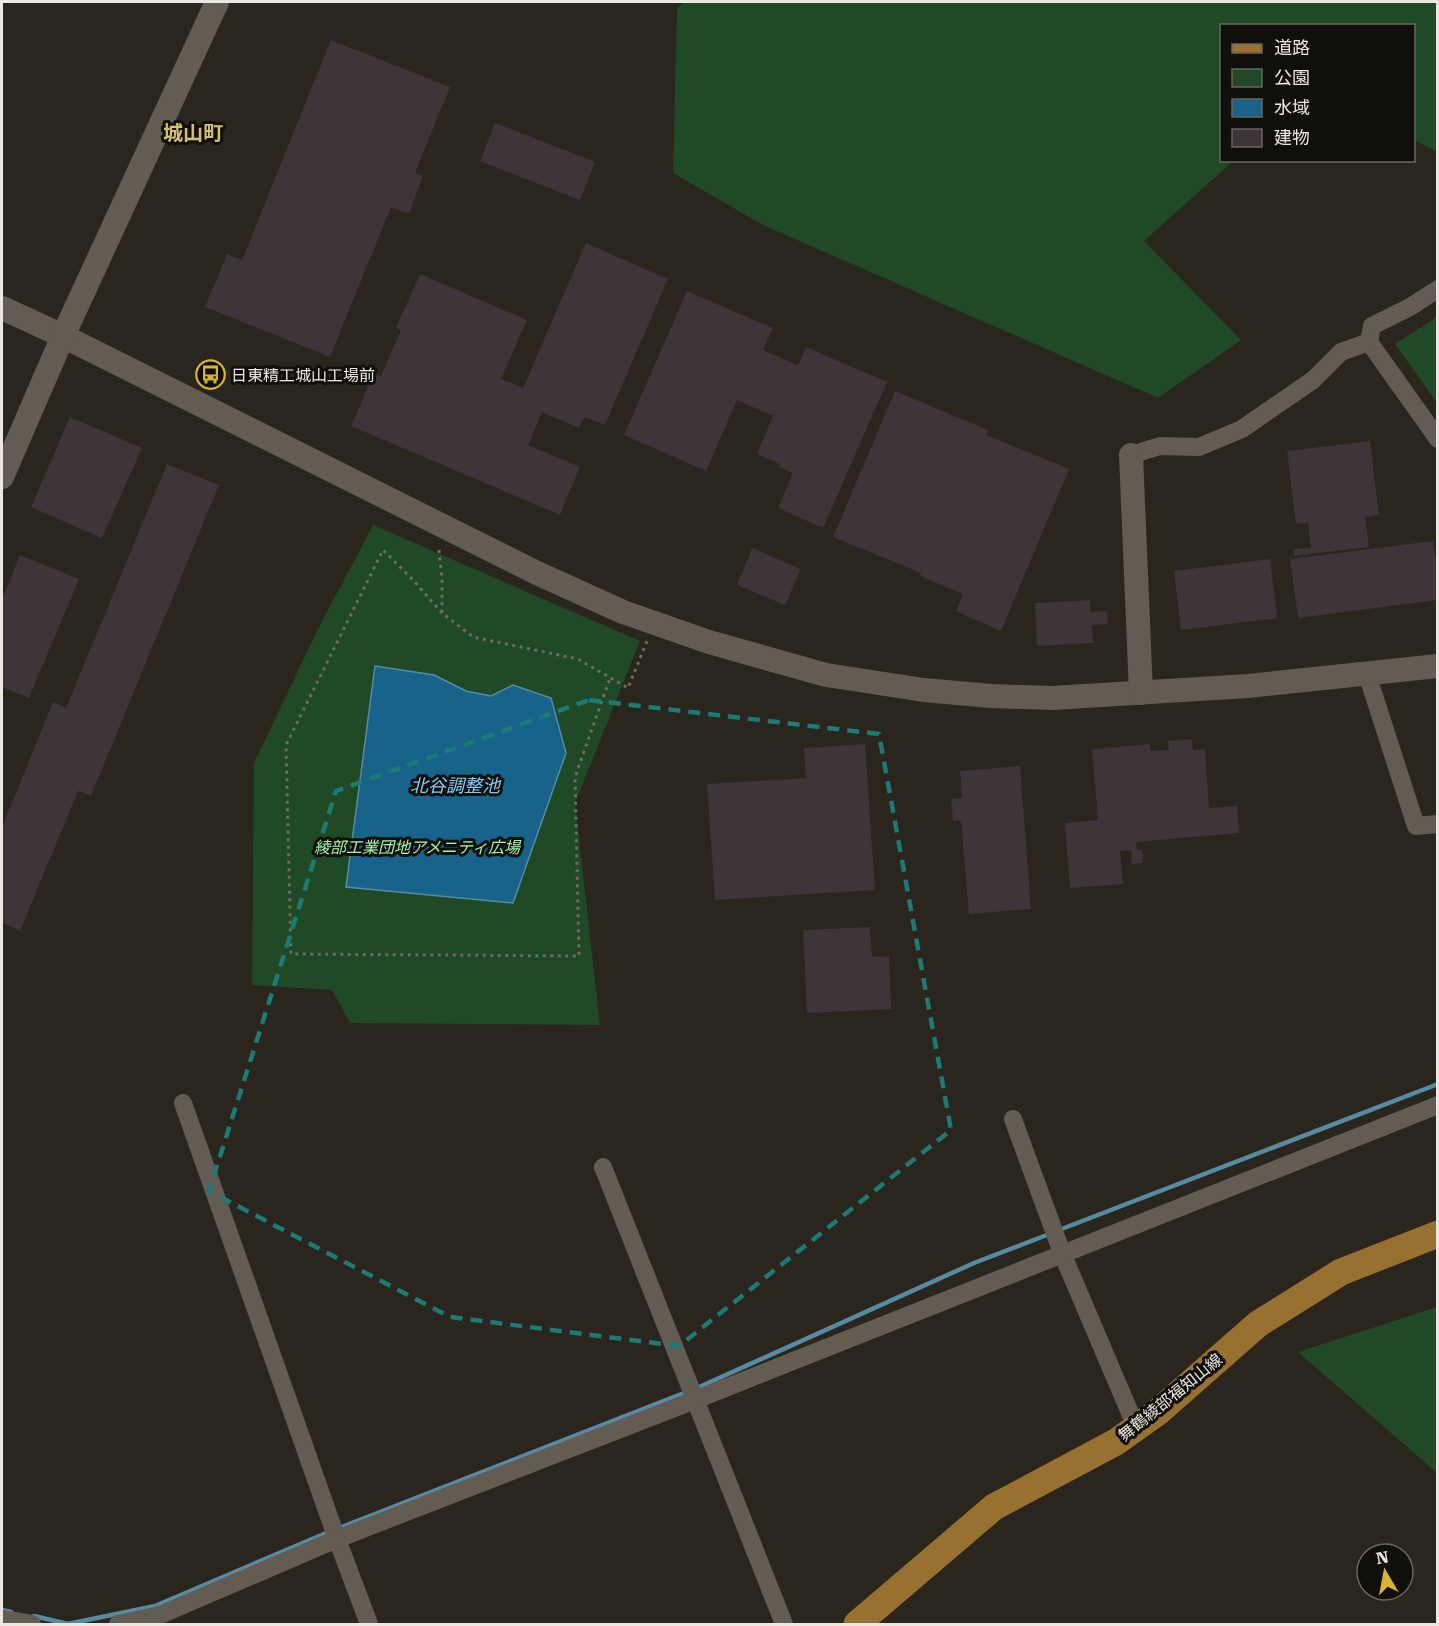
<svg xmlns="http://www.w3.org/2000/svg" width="1439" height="1626" font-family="'Roboto Serif','Noto Sans JP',serif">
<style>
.green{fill:#204926}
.water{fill:#17638a;stroke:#578ba4;stroke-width:1.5}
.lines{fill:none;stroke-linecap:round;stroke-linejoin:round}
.stream{stroke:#578ba4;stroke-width:4.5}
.building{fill:#3e3439}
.path{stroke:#6f6a63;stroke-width:3;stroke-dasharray:3 4.5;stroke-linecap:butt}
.street{stroke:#625c53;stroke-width:18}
.secondary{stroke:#625c53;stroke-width:24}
.primary{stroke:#987131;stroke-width:27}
.marked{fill:none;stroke:#1a7c74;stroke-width:4.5;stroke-dasharray:12 8;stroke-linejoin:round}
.labels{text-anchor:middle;stroke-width:6;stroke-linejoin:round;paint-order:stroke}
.poi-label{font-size:16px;fill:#ebe8e2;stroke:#110f0b;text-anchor:start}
.park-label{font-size:16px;font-style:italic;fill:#a5f4ae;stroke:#110f0b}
.street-label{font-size:16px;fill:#ebe8e2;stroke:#110f0b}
.water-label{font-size:18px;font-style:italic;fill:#83cefc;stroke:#110f0b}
.quarter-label{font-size:20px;font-weight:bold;fill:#d4bf72;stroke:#110f0b}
</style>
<rect width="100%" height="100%" fill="#2a251d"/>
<!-- green -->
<g class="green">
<path d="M683 2H1437V152L1414 140V26H1222V160L1233 161 1144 241 1241 340 1158 398 763 225 673 173 677 9Z"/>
<path d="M1437 317V403L1395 344Z"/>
<path d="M373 525 640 641 575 803 600 1025 350 1023 332 990 252 985 254 763 318 629Z"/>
<path d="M1437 1307H1438L1437 1473 1298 1352Z"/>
</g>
<!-- water -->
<path class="water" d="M375 666 434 675 466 691 491 696 513 685 551 698 566 753 513 903 346 887Z"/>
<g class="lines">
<!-- stream -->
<g class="stream">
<path d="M1059 1230 1438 1084"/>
<path d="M697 1388 974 1263 1052 1233"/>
<path d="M339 1528 689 1391"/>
<path d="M2 1610 11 1612"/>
<path d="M34 1616 68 1624 155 1606 331 1531"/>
</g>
</g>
<!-- building -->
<g class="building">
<path d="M331 40 450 87 415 173 423 176 409 214 391 207 330 357 205 307 227 254 242 260Z"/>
<path d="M495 123 595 162 580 200 480 161Z"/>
<path d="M586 243 668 279 605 425 584 417 579 428 542 412 528 445 580 467 560 515 351 426 374 373 381 376 401 330 396 328 420 274 527 320 501 379 523 388Z"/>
<path d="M687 291 773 328 763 350 798 365 806 347 887 382 823 528 778 508 793 473 779 467 780 464 757 454 773 416 737 400 706 471 624 435Z"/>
<path d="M895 391 988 430 986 435 1069 469 1001 631 956 611 963 594 920 576 921 573 833 537Z"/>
<path d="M70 417 142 448 102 538 31 507Z"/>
<path d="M1370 441 1379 515 1365 517 1369 547 1294 556V549L1311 548 1308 523 1296 524 1287 451Z"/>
<path d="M167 464 219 485 91 796 78 791 20 931 2 923V827L53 702 66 708Z"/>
<path d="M1433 541 1438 572V600L1298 618 1290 559Z"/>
<path d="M752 548 801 569 785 605 737 585Z"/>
<path d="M20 555 79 579 29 698 2 687V599Z"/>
<path d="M1270 559 1277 618 1181 630 1174 571Z"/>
<path d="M1090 600V612L1107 611 1108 624 1092 625 1093 643 1037 646 1035 603Z"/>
<path d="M1192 739 1193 750 1205 749 1209 808 1237 806 1239 833 1136 842 1137 850H1142L1143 863 1132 864 1131 850 1120 851 1123 884 1070 888 1065 823 1098 820 1092 749 1150 744 1151 751 1169 750 1168 741Z"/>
<path d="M865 744 875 890 715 900 707 784 806 778 804 748Z"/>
<path d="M1020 766 1031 909 969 914 961 821H953L951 799 962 798 960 771Z"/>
<path d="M870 927 872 957 889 956 891 1009 807 1013 803 930Z"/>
</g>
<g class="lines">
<!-- path -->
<g class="path">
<path d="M439 550 442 579V613L473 637 578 659 628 688 647 641"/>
<path d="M442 613 413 580 383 550 286 745 291 954 579 956 575 777 610 678"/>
</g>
<!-- street -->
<g class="street">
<path d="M1438 289 1410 307 1372 326 1369 342 1438 439"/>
<path d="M1131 455 1160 446 1199 447 1242 429 1313 380 1341 352 1369 342"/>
<path d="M1367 674 1416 826 1438 824"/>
<path d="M183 1103 337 1539 369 1624"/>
<path d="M1013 1119 1062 1253 1136 1427"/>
<path d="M603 1167 784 1624"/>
<path d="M2 1619 32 1624"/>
<path d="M118 1624 160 1615 337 1539 695 1400 1438 1105"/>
</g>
<!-- secondary -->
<g class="secondary">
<path d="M2 308 63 336 537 573 623 612 709 642 826 675 924 690 991 696 1052 698 1248 686 1438 666"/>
<path d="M1131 455 1141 693"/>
<path d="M2 477 63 336 217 2"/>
</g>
<!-- primary -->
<path class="primary" d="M857 1624 994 1507 1116 1442 1158 1412 1258 1324 1341 1272 1438 1234"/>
</g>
<!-- marked area -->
<path class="marked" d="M589 700 879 734 951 1130 679 1346 450 1317 209 1191 336 791Z"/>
<!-- icons -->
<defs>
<symbol id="bus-ring" viewBox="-11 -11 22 22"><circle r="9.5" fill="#110f0b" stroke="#d5b534" stroke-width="1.5"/><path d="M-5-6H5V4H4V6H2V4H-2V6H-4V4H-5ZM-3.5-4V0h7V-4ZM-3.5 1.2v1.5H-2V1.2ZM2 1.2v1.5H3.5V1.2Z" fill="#d5b534"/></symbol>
</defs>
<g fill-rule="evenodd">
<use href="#bus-ring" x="194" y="358" width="33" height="33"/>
</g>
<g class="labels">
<!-- poi labels -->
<g class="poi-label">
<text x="231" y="381">日東精工城山工場前</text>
</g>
<!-- park labels -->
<g class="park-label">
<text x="417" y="853">綾部工業団地アメニティ広場</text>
</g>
<!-- street labels -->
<g class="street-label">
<text transform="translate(1170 1397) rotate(-39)" y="6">舞鶴綾部福知山線</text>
</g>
<!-- water labels -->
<g class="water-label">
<text x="455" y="792">北谷調整池</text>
</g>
<!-- quarter labels -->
<g class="quarter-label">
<text x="193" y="140">城山町</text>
</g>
</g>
<!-- border -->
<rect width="1439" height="1626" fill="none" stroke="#ebe8e2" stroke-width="6"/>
<!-- legend -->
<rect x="1220" y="24" width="195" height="138" fill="#110f0b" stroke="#686661" stroke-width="1.5"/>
<rect x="1232" y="44" width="30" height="9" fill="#987131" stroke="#686661" stroke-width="1.5"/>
<text x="1274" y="54" font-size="18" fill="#ebe8e2">道路</text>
<rect x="1232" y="69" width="30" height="18" fill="#204926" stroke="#686661" stroke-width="1.5"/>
<text x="1274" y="84" font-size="18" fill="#ebe8e2">公園</text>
<rect x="1232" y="99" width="30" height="18" fill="#17638a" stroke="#686661" stroke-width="1.5"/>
<text x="1274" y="114" font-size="18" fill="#ebe8e2">水域</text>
<rect x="1232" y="129" width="30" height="18" fill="#3e3439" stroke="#686661" stroke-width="1.5"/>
<text x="1274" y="144" font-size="18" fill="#ebe8e2">建物</text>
<!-- north arrow -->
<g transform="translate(1385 1572) rotate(350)"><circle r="28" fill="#110f0b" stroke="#686661" stroke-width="1.5"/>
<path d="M0-4.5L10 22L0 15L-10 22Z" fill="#d5b534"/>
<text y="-9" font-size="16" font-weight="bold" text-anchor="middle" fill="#ebe8e2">N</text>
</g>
</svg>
